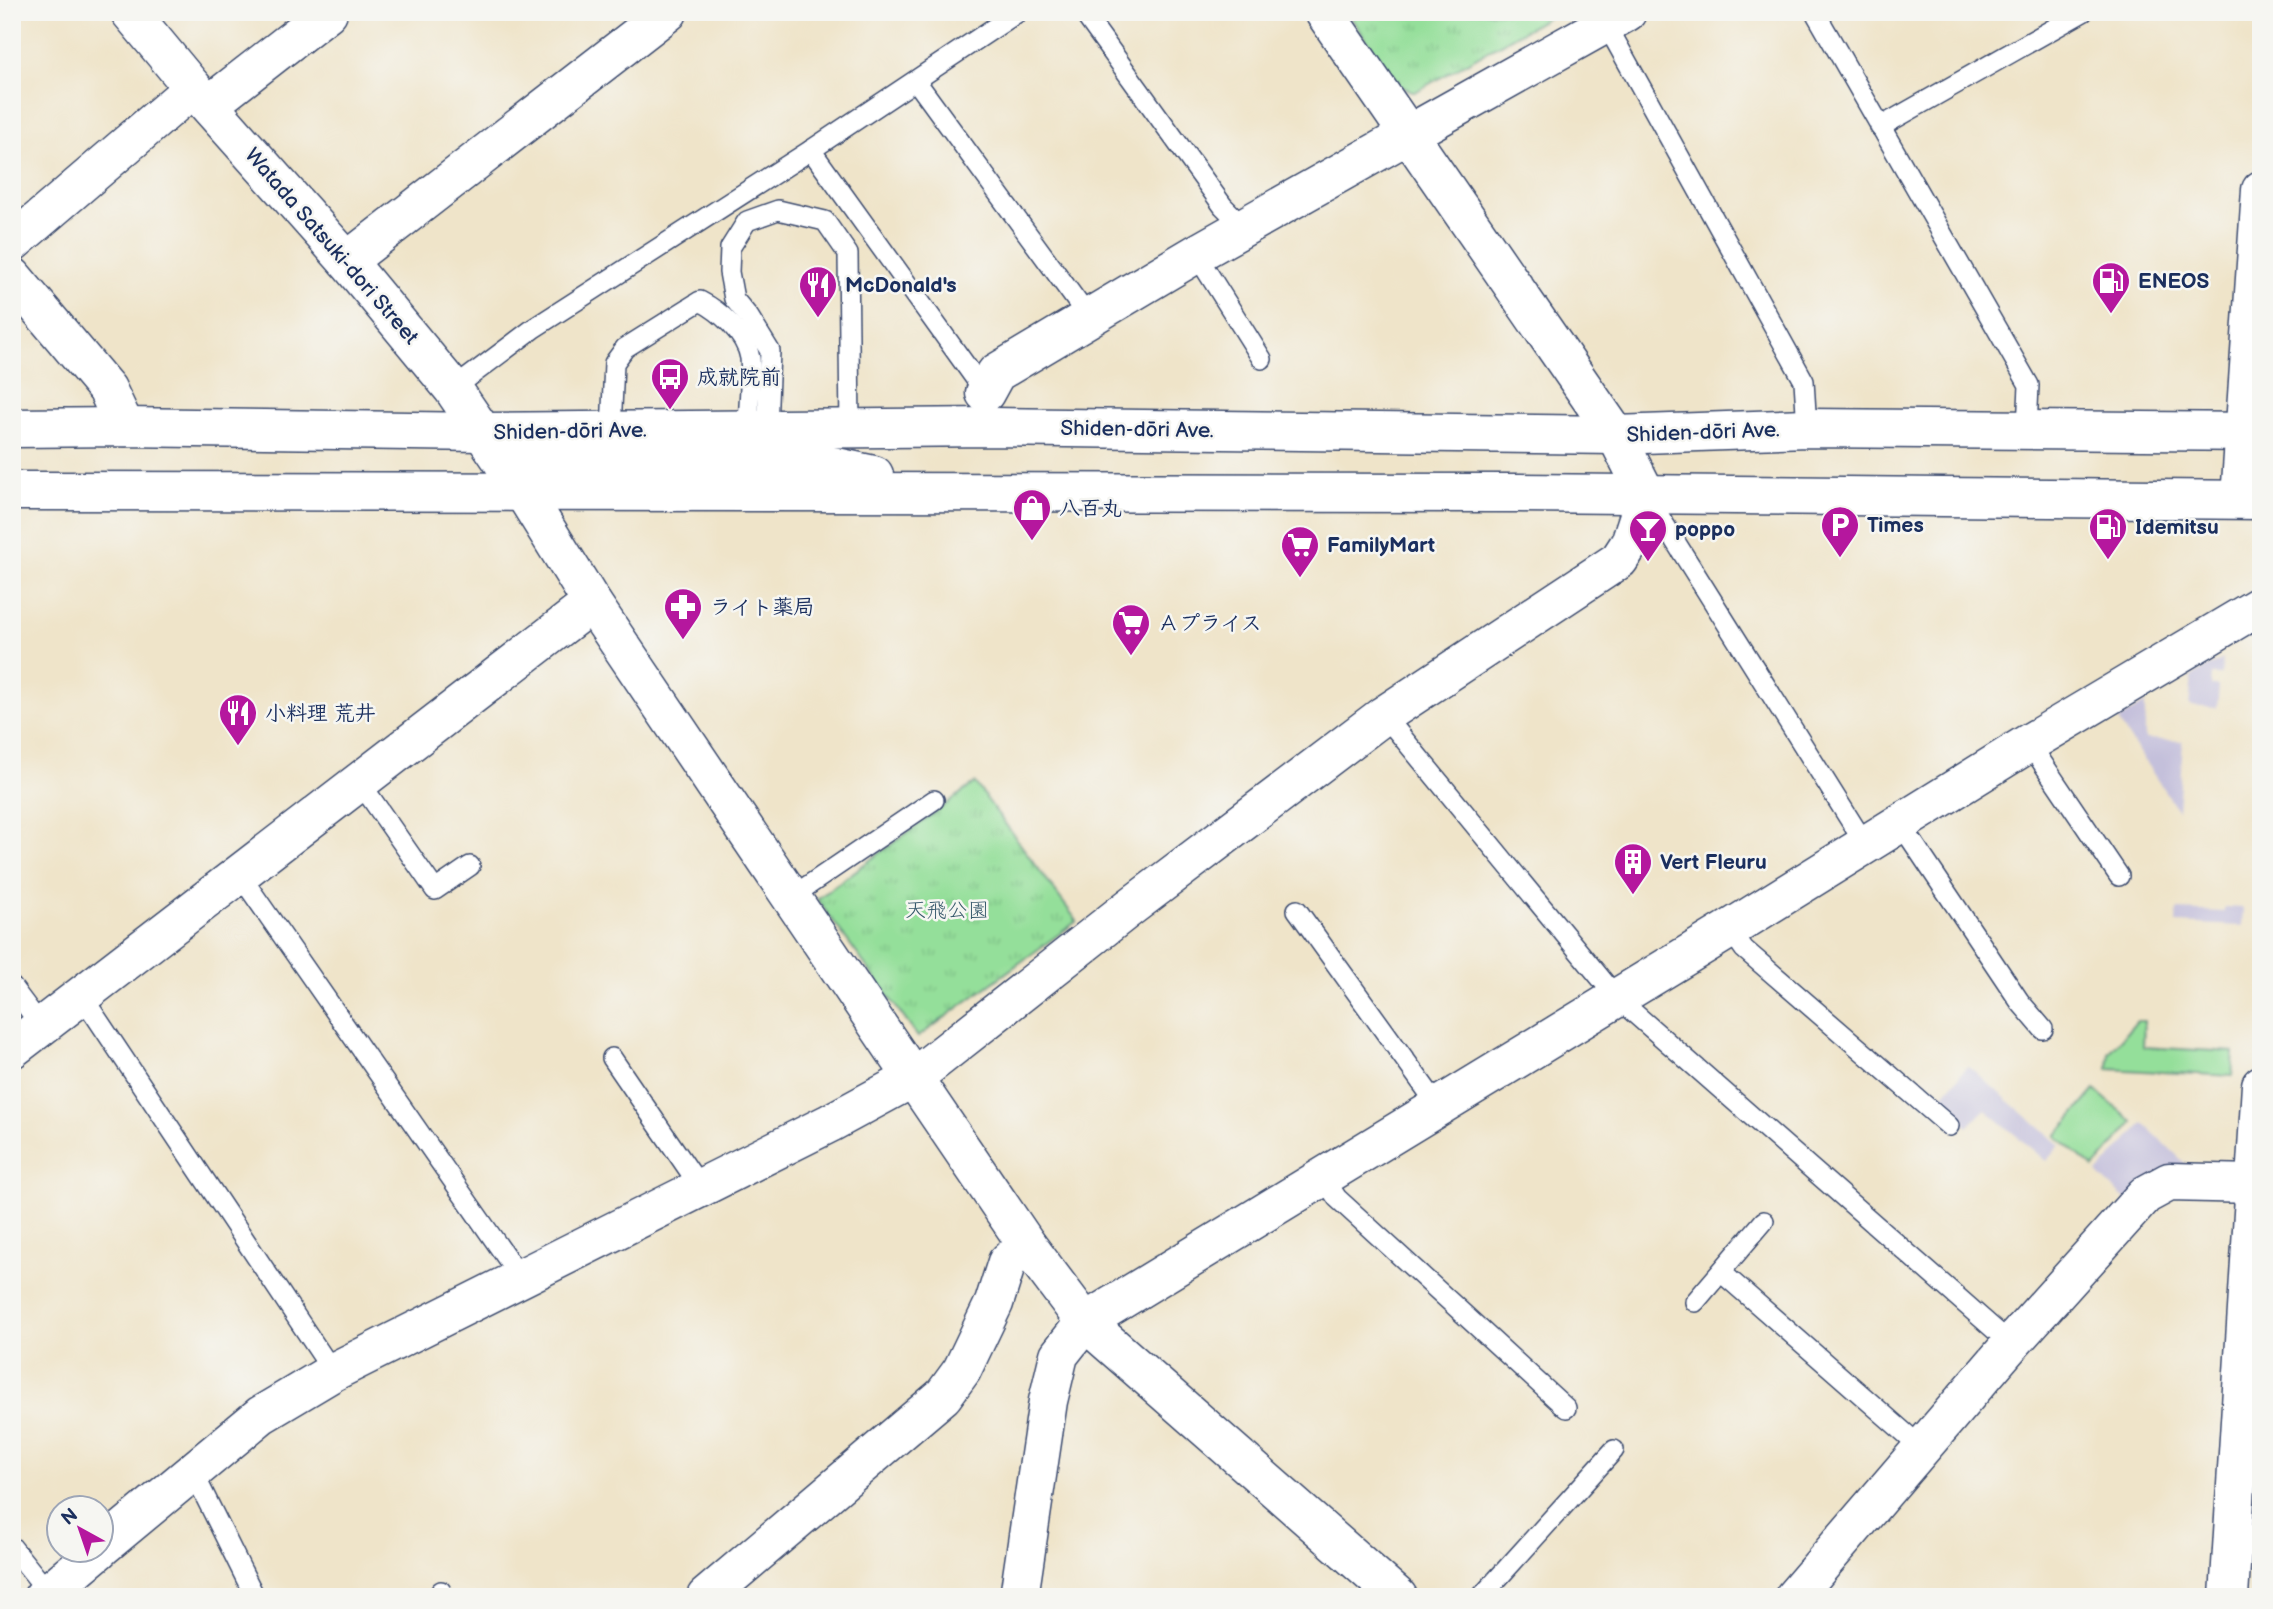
<svg xmlns="http://www.w3.org/2000/svg" width="2273" height="1609" font-family="'Balsamiq Sans','Klee One',sans-serif">
<style>
.industrial{fill:#c4c0db}
.grass{fill:url(#grass-tufts);stroke:#58877c;stroke-width:2}
.garden{fill:#94df9a;stroke:#58877c;stroke-width:2}
.lines{fill:none;stroke-linecap:round;stroke-linejoin:round}
.service-casing{stroke:#3b4a6e;stroke-width:22}
.minor-casing{stroke:#3b4a6e;stroke-width:41}
.tertiary-casing{stroke:#3b4a6e;stroke-width:41}
.service{stroke:#fff;stroke-width:19}
.minor{stroke:#fff;stroke-width:38}
.tertiary{stroke:#fff;stroke-width:38}
.labels{text-anchor:middle;stroke-width:5;stroke-linejoin:round;paint-order:stroke}
.street-label{font-size:21px;fill:#1b2f5e;stroke:#f6f6f2}
.poi-label{font-size:21px;font-weight:bold;fill:#1b2f5e;stroke:#f6f6f2;text-anchor:start}
.park-label{font-size:21px;fill:#395b6d;stroke:#f6f6f2}
</style>
<defs>
<pattern id="grass-tufts" width="24" height="20" patternUnits="userSpaceOnUse" patternTransform="scale(1.75)"><rect width="24" height="20" fill="#94df9a"/><path d="M3 7l-1-3M5 7V3M7 7l1-3M15 17l-1-3M17 17v-4M19 17l1-3" fill="none" stroke="#7fc087"/></pattern>
</defs>
<rect width="100%" height="100%" fill="#f6f6f2"/>
<filter id="ink" filterUnits="userSpaceOnUse"><feTurbulence type="fractalNoise" baseFrequency=".0143" numOctaves="2"/><feDisplacementMap in="SourceGraphic" scale="14" xChannelSelector="R" yChannelSelector="G"/><feConvolveMatrix kernelMatrix="1 2 1 2 8 2 1 2 1" color-interpolation-filters="sRGB"/></filter>
<filter id="wash" filterUnits="userSpaceOnUse"><feTurbulence type="fractalNoise" baseFrequency=".00686" numOctaves="4" result="noise"/><feDisplacementMap in="SourceGraphic" scale="28" xChannelSelector="R" yChannelSelector="G"/><feGaussianBlur stdDeviation="1.57" result="paint"/><feColorMatrix in="noise" values="0 0 0 0 0 0 0 0 0 0 0 0 0 0 0 0 0 1.4 0 .05"/><feComposite in="paint" operator="in"/></filter>
<g filter="url(#wash)">
<rect width="100%" height="100%" fill="#efe4c9"/>
<!-- industrial -->
<g class="industrial">
<path d="M2223 659 2221 675H2212L2211 686H2219L2217 708 2189 706 2192 676Z"/>
<path d="M2145 703V739L2183 741 2178 811 2118 721Z"/>
<path d="M2224 907 2243 908 2242 926 2176 923 2177 910 2224 912Z"/>
<path d="M1968 1066 2060 1145 2046 1161 1985 1109 1968 1127 1938 1101Z"/>
<path d="M2143 1123 2188 1166 2128 1202 2097 1173Z"/>
</g>
<!-- grass -->
<g class="grass">
<path d="M1347 12H1557L1415 92 1399 86Z"/>
<path d="M975 783 1077 921 918 1037 817 899Z"/>
</g>
<!-- garden -->
<g class="garden">
<path d="M2137 1021H2144L2143 1047 2234 1052 2232 1076 2108 1069 2109 1053Z"/>
<path d="M2095 1090 2133 1122 2094 1168 2056 1136Z"/>
</g>
</g>
<g filter="url(#ink)">
<g class="lines">
<defs>
<g id="service">
<path d="M1083 12 1223 206 1245 228"/>
<path d="M1815 12 2029 385 2027 429"/>
<path d="M1606 24 1804 381 1807 428"/>
<path d="M916 81 1089 318"/>
<path d="M1880 127 2083 12"/>
<path d="M811 150 982 388 986 397"/>
<path d="M1196 254 1262 359"/>
<path d="M453 389 534 328 811 150 1018 12"/>
<path d="M767 429 770 351 749 317 734 299 729 272 730 248 747 221 778 210 825 221 848 254 850 428"/>
<path d="M611 431 614 363 625 348 700 301C720 311 746 334 750 358 752 377 748 409 748 429"/>
<path d="M1646 495 1865 844"/>
<path d="M1384 715 1617 998 2011 1344"/>
<path d="M2029 743 2119 876"/>
<path d="M359 781 435 890 470 866"/>
<path d="M1900 823 2020 1002 2043 1029"/>
<path d="M240 875 520 1277"/>
<path d="M791 897 934 800"/>
<path d="M1297 910 1439 1107"/>
<path d="M1730 929 1744 949 1949 1126"/>
<path d="M12 987 42 1027"/>
<path d="M82 996 333 1372"/>
<path d="M612 1058 701 1188"/>
<path d="M1323 1177 1337 1198 1566 1408"/>
<path d="M1721 1272 1922 1448"/>
<path d="M1695 1302 1764 1221"/>
<path d="M192 1470 255 1597"/>
<path d="M12 1547 48 1592"/>
<path d="M441 1591 444 1597"/>
<path d="M1481 1597 1614 1450"/>
</g>
<g id="minor">
<path d="M210 104 328 12"/>
<path d="M12 243 193 88"/>
<path d="M347 261 668 12"/>
<path d="M12 276 107 389 125 427"/>
<path d="M985 393 996 373 1196 254 1409 134"/>
<path d="M1085 1322 1398 1597"/>
<path d="M102 1547 261 1415 333 1372 830 1123 913 1078 1129 908 1384 715 1619 560 1630 543 1646 494 1616 435 1324 12"/>
<path d="M43 1597 99 1550"/>
<path d="M706 1597 943 1396 962 1370 994 1303 1007 1262 1027 1245"/>
<path d="M1019 1597 1048 1401 1059 1355 1085 1322 1730 929 2029 743 2261 605"/>
<path d="M1794 1597 2011 1344 2145 1195 2169 1182 2254 1184"/>
</g>
<g id="tertiary">
<path d="M130 12 193 88 347 261 453 389 522 490 592 603 895 1051 1027 1245 1085 1322"/>
<path d="M1409 134 1627 12"/>
<path d="M12 428 125 427 483 432 992 427 1616 435 1807 428 2261 432"/>
<path d="M488 435 532 460 809 461 874 475"/>
<path d="M12 491 1520 493 2261 500"/>
<path d="M2240 499 2261 190"/>
<path d="M12 1049 592 603"/>
<path d="M2229 1597 2261 1085"/>
</g>
</defs>
<!-- service casing -->
<use href="#service" class="service-casing"/>
<!-- minor casing -->
<use href="#minor" class="minor-casing"/>
<!-- tertiary casing -->
<use href="#tertiary" class="tertiary-casing"/>
<!-- service -->
<use href="#service" class="service"/>
<!-- minor -->
<use href="#minor" class="minor"/>
<!-- tertiary -->
<use href="#tertiary" class="tertiary"/>
</g>
</g>
<!-- icons -->
<defs>
<symbol id="fuel-pin" viewBox="-11 -11 22 30"><path d="M0 17L-7.5 6A9.5 9.5 0 1 1 7.5 6Z" fill="#b5179e" stroke="#f6f6f2"/><path d="M-5.5-6h7V0h2V4h1.3V-2.5L3-4.5l.8-.8L6-3V5H2.5V1h-1V6h-7ZM-4.2-4.7v3.2H.2V-4.7Z" fill="#fff"/></symbol>
<symbol id="restaurant-pin" viewBox="-11 -11 22 30"><path d="M0 17L-7.5 6A9.5 9.5 0 1 1 7.5 6Z" fill="#b5179e" stroke="#f6f6f2"/><path d="M-5-6h1v4h1v-4h1v4h1v-4h1v5L-1.5 .5V6h-2V.5L-5-1ZM5-6V6H3V1.5H1.5Q1.5-4 5-6Z" fill="#fff"/></symbol>
<symbol id="bus-pin" viewBox="-11 -11 22 30"><path d="M0 17L-7.5 6A9.5 9.5 0 1 1 7.5 6Z" fill="#b5179e" stroke="#f6f6f2"/><path d="M-5-6H5V4H4V6H2V4H-2V6H-4V4H-5ZM-3.5-4V0h7V-4ZM-3.5 1.2v1.5H-2V1.2ZM2 1.2v1.5H3.5V1.2Z" fill="#fff"/></symbol>
<symbol id="shop-pin" viewBox="-11 -11 22 30"><path d="M0 17L-7.5 6A9.5 9.5 0 1 1 7.5 6Z" fill="#b5179e" stroke="#f6f6f2"/><path d="M-5-2.5h2.3a2.7 3.5 0 0 1 5.4 0H5L5.5 6h-11ZM-1.5-2.5h3a1.5 2.3 0 0 0-3 0Z" fill="#fff"/></symbol>
<symbol id="parking-pin" viewBox="-11 -11 22 30"><path d="M0 17L-7.5 6A9.5 9.5 0 1 1 7.5 6Z" fill="#b5179e" stroke="#f6f6f2"/><path d="M-3.5-5.5H1a3.5 3.5 0 0 1 0 7H-1V5.5H-3.5ZM-1-3.4V-.6H.8a1.4 1.4 0 0 0 0-2.8Z" fill="#fff"/></symbol>
<symbol id="bar-pin" viewBox="-11 -11 22 30"><path d="M0 17L-7.5 6A9.5 9.5 0 1 1 7.5 6Z" fill="#b5179e" stroke="#f6f6f2"/><path d="M-6-5H6L.8 .8V4.5H3.5V6h-7V4.5H-.8V.8Z" fill="#fff"/></symbol>
<symbol id="supermarket-pin" viewBox="-11 -11 22 30"><path d="M0 17L-7.5 6A9.5 9.5 0 1 1 7.5 6Z" fill="#b5179e" stroke="#f6f6f2"/><path d="M-6-5.5h2.5l.6 2H6L4.5 2H-2.5L-4.4-4H-6ZM-1.5 3.2a1.3 1.3 0 1 0 .1 0ZM3 3.2a1.3 1.3 0 1 0 .1 0Z" fill="#fff"/></symbol>
<symbol id="pharmacy-pin" viewBox="-11 -11 22 30"><path d="M0 17L-7.5 6A9.5 9.5 0 1 1 7.5 6Z" fill="#b5179e" stroke="#f6f6f2"/><path d="M-2-6h4v4h4v4h-4v4h-4v-4h-4v-4h4Z" fill="#fff"/></symbol>
<symbol id="building-pin" viewBox="-11 -11 22 30"><path d="M0 17L-7.5 6A9.5 9.5 0 1 1 7.5 6Z" fill="#b5179e" stroke="#f6f6f2"/><path d="M-4-6H4V6H1V3H-1V6H-4ZM-2.5-4.3h1.7v1.8h-1.7ZM.8-4.3h1.7v1.8H.8ZM-2.5-1h1.7V.8h-1.7ZM.8-1h1.7V.8H.8Z" fill="#fff"/></symbol>
</defs>
<g fill-rule="evenodd">
<use href="#fuel-pin" x="2089" y="259" width="44" height="60"/>
<use href="#restaurant-pin" x="796" y="263" width="44" height="60"/>
<use href="#bus-pin" x="648" y="355" width="44" height="60"/>
<use href="#shop-pin" x="1010" y="486" width="44" height="60"/>
<use href="#parking-pin" x="1818" y="503" width="44" height="60"/>
<use href="#fuel-pin" x="2086" y="505" width="44" height="60"/>
<use href="#bar-pin" x="1626" y="507" width="44" height="60"/>
<use href="#supermarket-pin" x="1278" y="523" width="44" height="60"/>
<use href="#pharmacy-pin" x="661" y="585" width="44" height="60"/>
<use href="#supermarket-pin" x="1109" y="601" width="44" height="60"/>
<use href="#restaurant-pin" x="216" y="691" width="44" height="60"/>
<use href="#building-pin" x="1611" y="840" width="44" height="60"/>
</g>
<g class="labels">
<!-- street labels -->
<g class="street-label">
<text transform="translate(332 246) rotate(49)" y="7">Watada Satsuki-dori Street</text>
<text transform="translate(1137 429) rotate(1)" y="7">Shiden-dōri Ave.</text>
<text transform="translate(570 431) rotate(-1)" y="7">Shiden-dōri Ave.</text>
<text transform="translate(1703 432) rotate(-2)" y="7">Shiden-dōri Ave.</text>
</g>
<!-- poi labels -->
<g class="poi-label">
<text x="2138" y="288">ENEOS</text>
<text x="845" y="292">McDonald's</text>
<text x="697" y="384">成就院前</text>
<text x="1059" y="515">八百丸</text>
<text x="1867" y="532">Times</text>
<text x="2135" y="534">Idemitsu</text>
<text x="1675" y="536">poppo</text>
<text x="1327" y="552">FamilyMart</text>
<text x="710" y="614">ライト薬局</text>
<text x="1158" y="630">Ａプライス</text>
<text x="265" y="720">小料理 荒井</text>
<text x="1660" y="869">Vert Fleuru</text>
</g>
<!-- park labels -->
<g class="park-label">
<text x="947" y="917">天飛公園</text>
</g>
</g>
<!-- margin -->
<rect width="2273" height="1609" fill="none" stroke="#f6f6f2" stroke-width="42"/>
<!-- north arrow -->
<g transform="translate(80 1529) rotate(320)"><circle r="33" fill="#f6f6f2" stroke="#9ea6b7" stroke-width="2"/>
<path d="M0-5L12 26L0 18L-12 26Z" fill="#b5179e"/>
<text y="-10" font-size="19" font-weight="bold" text-anchor="middle" fill="#1b2f5e">N</text>
</g>
</svg>
